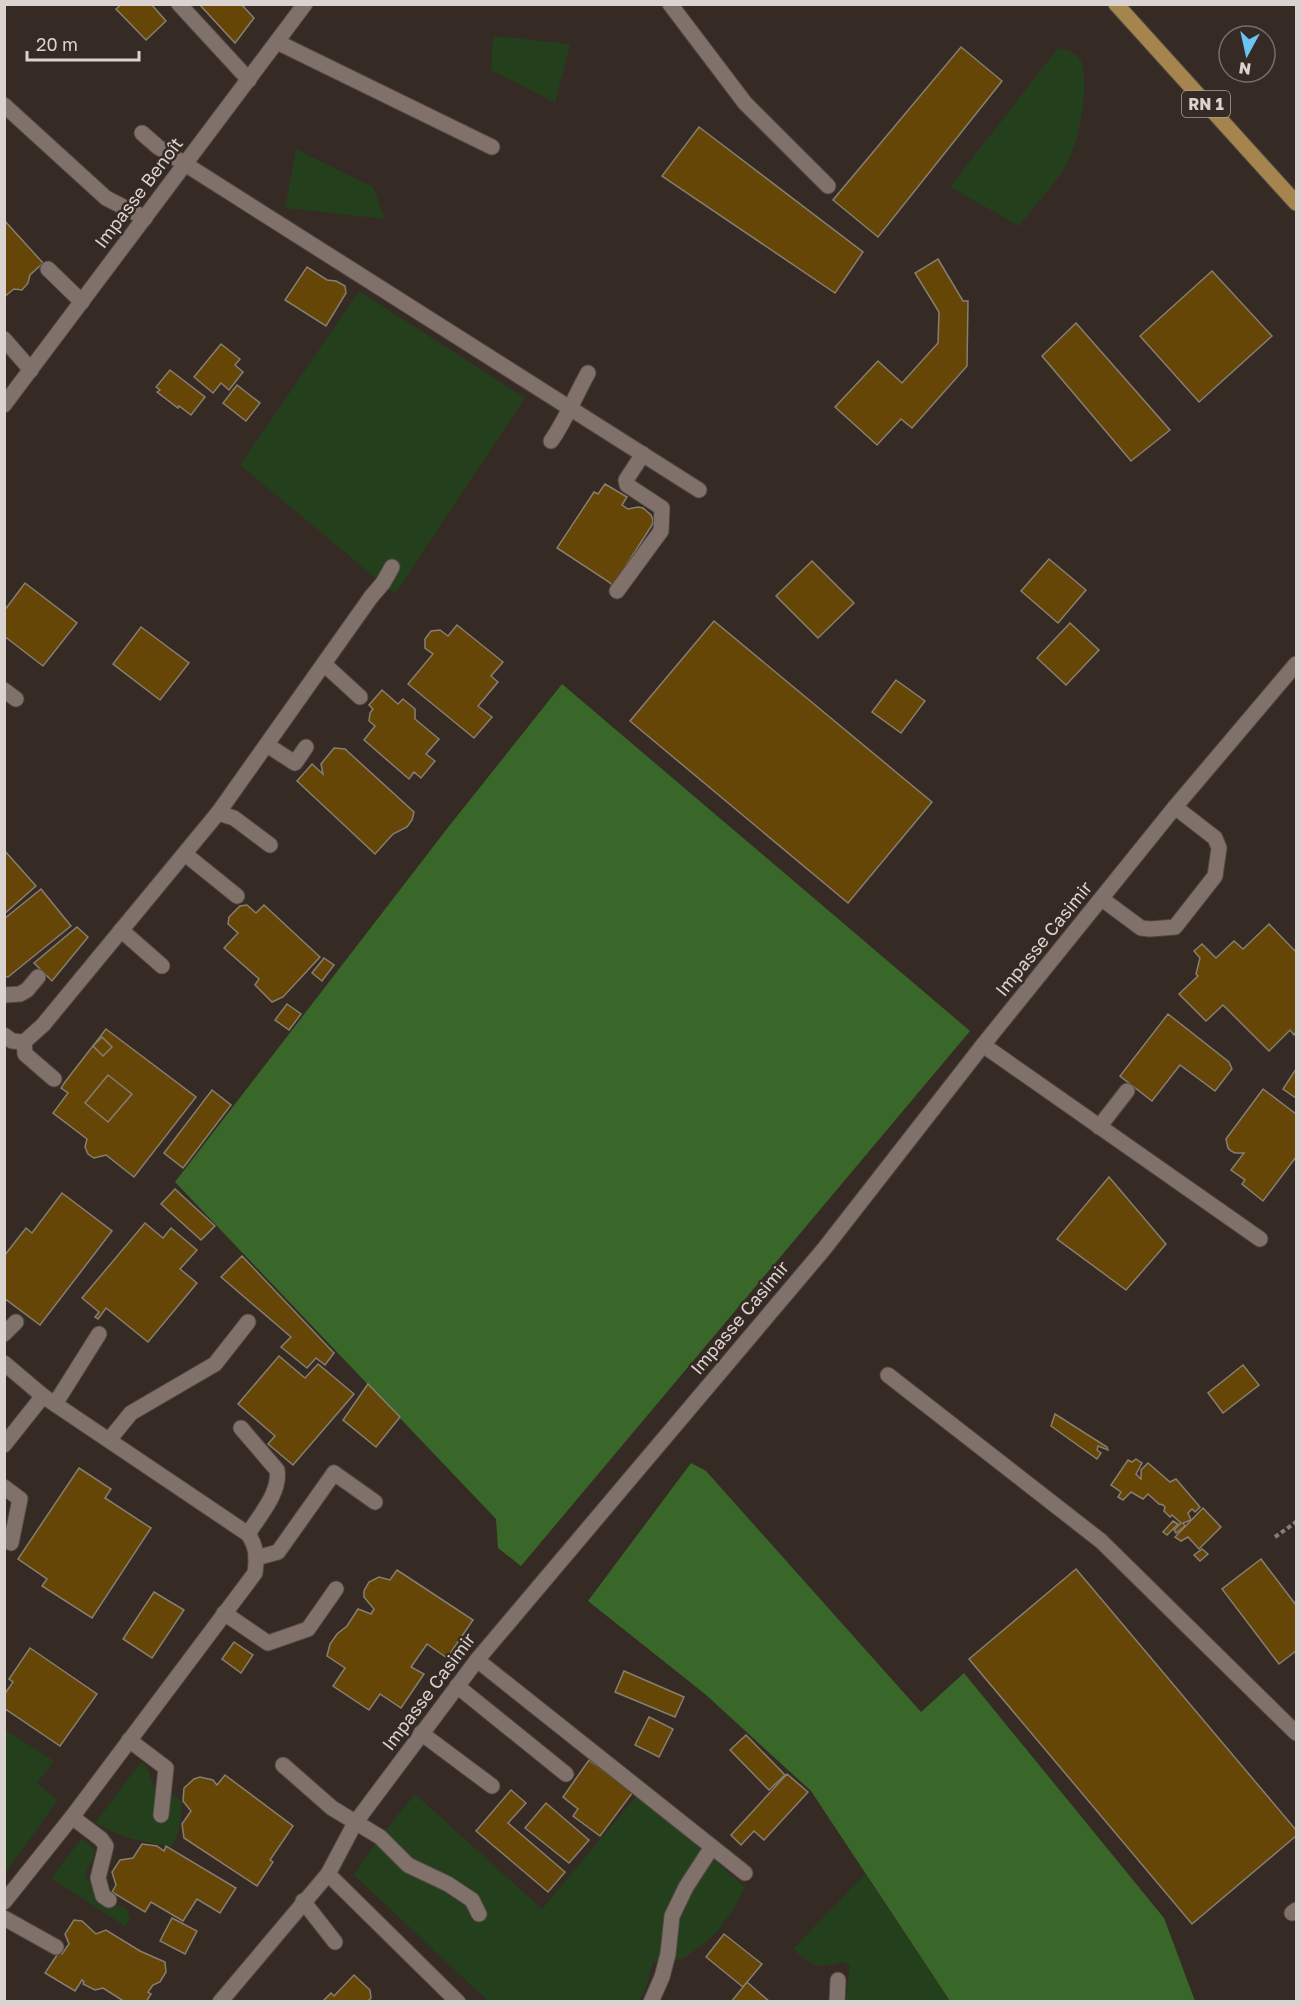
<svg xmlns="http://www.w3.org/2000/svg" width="1301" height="2006" font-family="'Golos Text',sans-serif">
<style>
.green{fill:#243f1b}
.forest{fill:#396729}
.building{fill:#664607;stroke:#867e71;stroke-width:1.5}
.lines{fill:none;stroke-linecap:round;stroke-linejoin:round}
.lane-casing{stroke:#524843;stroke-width:17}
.street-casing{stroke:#524843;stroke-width:17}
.primary-casing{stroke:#524843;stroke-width:17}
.path{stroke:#877d78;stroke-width:4;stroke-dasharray:4.5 3;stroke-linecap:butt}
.lane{stroke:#80726b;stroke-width:15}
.street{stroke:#80726b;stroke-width:15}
.primary{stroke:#a6844e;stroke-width:15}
.labels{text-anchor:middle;stroke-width:5;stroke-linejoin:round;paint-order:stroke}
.shield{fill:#362a24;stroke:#aaa09c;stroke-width:1.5}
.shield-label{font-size:16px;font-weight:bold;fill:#dbd3cf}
.street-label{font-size:18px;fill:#dbd3cf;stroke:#362a24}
</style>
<rect width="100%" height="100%" fill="#362a24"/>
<!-- green -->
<g class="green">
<path d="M493 36 570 44 555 103 491 70Z"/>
<path d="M1058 48C1067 50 1077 52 1081 61 1091 82 1078 145 1067 164 1054 186 1034 206 1019 226L950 187Z"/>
<path d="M296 149 373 187 385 219 285 208Z"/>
<path d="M359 291 525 398 395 594 240 465Z"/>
<path d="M5 1730 54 1761 37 1783 58 1800 5 1873Z"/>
<path d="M141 1762 147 1767 154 1787 167 1790 181 1801C183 1813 179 1836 172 1846 142 1843 121 1837 95 1823Z"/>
<path d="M415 1794 542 1909 638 1794 745 1887 735 1907 717 1932 703 1944 683 1959 653 1963 644 1994 639 2001 489 2002 354 1875 380 1837Z"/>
<path d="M82 1838 95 1850 93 1860 87 1868 86 1876 97 1895 110 1904 126 1908 130 1918 126 1927 51 1878Z"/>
<path d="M865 1874 950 2001 949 2002 845 2001 850 1966 843 1962C817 1969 813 1967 793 1949Z"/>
</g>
<!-- forest -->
<g class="forest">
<path d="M562 684 970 1031 521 1566 498 1548 496 1519 175 1182 446 830Z"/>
<path d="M691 1463 706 1471 921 1712 964 1673 1164 1918 1195 2001H950L811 1791 705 1694 588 1601Z"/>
</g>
<!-- building -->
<g class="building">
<path d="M122 4H151L166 21 146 40 116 9Z"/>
<path d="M199 4H241L254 18 235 43Z"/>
<path d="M961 47 1002 81 878 237 833 200Z"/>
<path d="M699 127 863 252 835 293 662 176Z"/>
<path d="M4 220 43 263 30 275 28 283 22 290 14 289 4 297Z"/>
<path d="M938 259 963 301H968L967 366 912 428 901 419 877 445 835 407 878 361 902 383 938 343 939 312 915 273Z"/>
<path d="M307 267 327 280 336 281 345 286 346 293 326 326 285 300Z"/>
<path d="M1212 271 1272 336 1199 402 1140 336Z"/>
<path d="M1076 323 1170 430 1131 461 1042 356Z"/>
<path d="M221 344 240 359 235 365 243 372 229 390 221 383 213 393 194 377Z"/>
<path d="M170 370 205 397 191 415 179 406 178 408 157 392 160 390 156 387Z"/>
<path d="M237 385 260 403 246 421 223 403Z"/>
<path d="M605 484 627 497 622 505 628 509 638 507 643 508 651 515 653 520 652 525 613 586 609 582 557 548 594 492 598 494Z"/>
<path d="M1049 559 1086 590 1058 623 1021 591Z"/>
<path d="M812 561 854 603 818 638 776 596Z"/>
<path d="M25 583 77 623 43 666 4 636V611Z"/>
<path d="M714 621 932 802 848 903 630 721Z"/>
<path d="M1070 623 1099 650 1066 685 1037 658Z"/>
<path d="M457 625 503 662 491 676 498 682 478 706 492 717 474 738 408 684 433 654 425 648V639L431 631 440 630 448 636Z"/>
<path d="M141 627 189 663 160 700 113 664Z"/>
<path d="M896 680 925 701 901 733 872 712Z"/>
<path d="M382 690 398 704 403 699 415 709V719L439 739 426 754 435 761 421 778 414 772 409 779 364 740 375 726 369 721 370 713 373 709 369 705Z"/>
<path d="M334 748 345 749 414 812 412 820 407 827 393 834 375 854 297 781 312 764 323 774 321 764Z"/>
<path d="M4 850 36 886 4 914Z"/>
<path d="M41 889 71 926 8 977 4 976V919Z"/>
<path d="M247 905 256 913 264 905 320 957 283 997 272 1002 255 985 259 979 224 948 238 933 228 924 229 917 240 906Z"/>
<path d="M1269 924 1296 952V1032L1294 1035 1290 1030 1269 1051 1223 1005 1206 1021 1179 994 1198 976 1196 974 1200 958 1194 951 1202 944 1216 958 1234 941 1243 949Z"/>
<path d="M77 927 88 937 52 981 34 963Z"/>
<path d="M324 958 334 965 322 981 312 973Z"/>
<path d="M287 1004 301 1014 289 1030 275 1020Z"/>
<path d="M1168 1014 1229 1062 1232 1069 1215 1091 1180 1065 1152 1101 1120 1076Z"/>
<path d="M106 1029 196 1097 134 1177 106 1155 94 1158 88 1154 85 1147 87 1139 53 1113 68 1093 61 1088 65 1082Z"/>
<path d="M102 1037 112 1047 103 1056 93 1046Z"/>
<path d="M1296 1069V1098L1283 1089Z"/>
<path d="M108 1075 132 1094 108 1122 85 1103Z"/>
<path d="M1263 1089 1296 1114V1157L1263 1201 1242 1184 1245 1180 1231 1170 1244 1153H1235L1231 1151 1228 1148 1226 1139Z"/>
<path d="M212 1090 231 1105 183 1168 164 1153Z"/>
<path d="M1109 1177 1166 1244 1126 1290 1057 1239Z"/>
<path d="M175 1189 215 1226 201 1240 161 1204Z"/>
<path d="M62 1193 112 1231 40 1325 4 1298V1256L26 1228 32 1233Z"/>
<path d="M145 1223 163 1238 171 1228 197 1250 180 1269 197 1283 148 1342 106 1308 98 1319 95 1317 99 1312 82 1298Z"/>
<path d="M242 1256 332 1351 334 1353 325 1365 316 1358 307 1368 281 1347 291 1337 221 1277Z"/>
<path d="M279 1356 305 1378 318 1364 354 1394 293 1465 268 1444 275 1436 238 1404Z"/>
<path d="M1243 1365 1259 1385 1223 1413 1208 1393Z"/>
<path d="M368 1384 400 1417 376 1447 343 1420Z"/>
<path d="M1055 1414 1107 1447 1108 1450 1098 1446 1097 1450 1101 1453 1097 1459 1051 1426Z"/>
<path d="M1136 1459 1142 1463 1136 1474 1141 1479V1470L1148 1463 1170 1482 1176 1479 1200 1507 1195 1512 1192 1509 1188 1513 1191 1520 1183 1523 1185 1526 1176 1533 1174 1530 1181 1523 1172 1515 1170 1517 1164 1511 1165 1507 1163 1505 1159 1504 1148 1494 1143 1499 1131 1492 1123 1500 1118 1497 1121 1492 1111 1485 1128 1460 1132 1462Z"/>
<path d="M79 1468 111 1489 105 1498 151 1528 92 1618 42 1586 47 1579 18 1559Z"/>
<path d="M1203 1508 1221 1527 1199 1549 1188 1537 1181 1541 1175 1537Z"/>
<path d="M1173 1521 1178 1524 1167 1535 1163 1532Z"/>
<path d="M1202 1549 1208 1554 1200 1561 1194 1555Z"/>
<path d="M1261 1559 1296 1605V1651L1279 1664 1222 1589Z"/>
<path d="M1076 1569 1296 1830V1836L1192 1924 969 1659Z"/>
<path d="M397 1570 473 1620 447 1658 427 1644 411 1667 424 1674 401 1708 380 1694 369 1710 333 1686 345 1668 327 1656 330 1644 337 1634 347 1626 358 1609 371 1614 374 1609 364 1597V1591L369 1582 379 1577 390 1580Z"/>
<path d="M154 1592 184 1610 152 1658 123 1639Z"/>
<path d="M234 1642 253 1655 241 1673 222 1659Z"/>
<path d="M30 1648 97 1694 60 1746 4 1708V1695L13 1682 9 1679Z"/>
<path d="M624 1671 684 1697 675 1717 615 1692Z"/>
<path d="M649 1717 673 1729 659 1757 635 1745Z"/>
<path d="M746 1735 785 1775 769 1790 730 1750Z"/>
<path d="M589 1760 633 1792 600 1836 573 1816 578 1809 563 1797Z"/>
<path d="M787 1774 808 1792 764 1840 754 1831 741 1845 731 1835Z"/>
<path d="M225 1775 293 1826 270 1860 273 1862 257 1886 184 1838 182 1824 191 1811 183 1801 184 1788 194 1779 200 1777 213 1780 217 1785Z"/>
<path d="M511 1790 526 1803 508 1823 565 1872 548 1892 476 1831Z"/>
<path d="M546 1803 589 1840 569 1863 525 1828Z"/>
<path d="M142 1844 157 1846 164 1851 166 1846 236 1888 220 1913 197 1899 183 1921 151 1902 145 1912 112 1892 116 1885 112 1872 120 1860 133 1858Z"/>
<path d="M172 1918 197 1931 185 1954 160 1941Z"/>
<path d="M74 1920 82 1921 96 1934 106 1930 140 1951 165 1962 166 1972 160 1982 153 1985 148 1992 151 1994 146 2002H125L103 1988 95 1990 83 1984 84 1982 82 1980 75 1991 45 1973 59 1952 62 1954 69 1944 65 1934Z"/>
<path d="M724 1934 762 1964 743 1987 706 1957Z"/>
<path d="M354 1975 370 1990 371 1998 367 2002H322L331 1993 334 1996Z"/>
<path d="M747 1982 755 1989 770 2002H731Z"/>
</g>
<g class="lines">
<defs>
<g id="lane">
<path d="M179 4 249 80"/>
<path d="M670 4 745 103 828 186"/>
<path d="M277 42 492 147"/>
<path d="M4 105 106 198 145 218"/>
<path d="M142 133 158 147 185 164"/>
<path d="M48 269 82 302"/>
<path d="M4 339 31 370"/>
<path d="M551 441C566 420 575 396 588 373"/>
<path d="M617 591 661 531 662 508 627 485 626 480 643 454"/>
<path d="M371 597 383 583 392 567"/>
<path d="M324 664 360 697"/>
<path d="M4 690 16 699"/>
<path d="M267 745 295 763 306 747"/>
<path d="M218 813 234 818 270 845"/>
<path d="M185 854 237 896"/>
<path d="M1102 899 1141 928 1150 929 1175 927 1215 876 1219 848 1215 838 1175 807"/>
<path d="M121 930 162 966"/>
<path d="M4 995 20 994 27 990 38 977"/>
<path d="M24 1042 25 1054 54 1079"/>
<path d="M1099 1127 1127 1091"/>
<path d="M4 1334 16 1322"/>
<path d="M888 1375 1101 1541 1296 1733"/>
<path d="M55 1404 99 1334"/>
<path d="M241 1428 277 1470C281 1492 259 1516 248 1534"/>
<path d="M109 1440 131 1413 215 1364 248 1322"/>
<path d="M334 1473 375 1502"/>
<path d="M4 1487 20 1499 11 1543"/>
<path d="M224 1613 268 1643 308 1629 336 1589"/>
<path d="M457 1686 566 1774"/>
<path d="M421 1733 492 1786"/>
<path d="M129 1740 166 1768 161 1815"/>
<path d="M283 1765 332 1808 380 1837 408 1865 448 1884 472 1900 479 1914"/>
<path d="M72 1817 101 1839 106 1846 98 1878 103 1896 109 1900"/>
<path d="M303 1901 335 1942"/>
<path d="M4 1918 56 1947"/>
<path d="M837 2002 838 1980"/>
</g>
<g id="street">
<path d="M185 164 699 490"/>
<path d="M4 405 305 4"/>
<path d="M4 1035 12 1041 24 1042 43 1025 218 813 371 597"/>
<path d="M983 1045 1260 1239"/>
<path d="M4 1363 43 1396"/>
<path d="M4 1445 43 1396 248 1534C257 1547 257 1558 255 1573L72 1817 4 1902"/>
<path d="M256 1558 278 1552 334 1473"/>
<path d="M477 1660 745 1873"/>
<path d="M328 1874 458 2002"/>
<path d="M1292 1913 1296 1910"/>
<path d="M220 2002 328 1874 355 1823 477 1660 824 1249 983 1045 1175 807 1296 664"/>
<path d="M651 2002 662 1977 668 1954 672 1916 686 1887 712 1847"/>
</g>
<path id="primary" d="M1116 4 1296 203"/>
</defs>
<!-- lane casing -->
<use href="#lane" class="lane-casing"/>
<!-- street casing -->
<use href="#street" class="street-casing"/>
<!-- primary casing -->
<use href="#primary" class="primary-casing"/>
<!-- path -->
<path class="path" d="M1275 1537 1296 1522"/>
<!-- lane -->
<use href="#lane" class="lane"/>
<!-- street -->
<use href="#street" class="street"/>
<!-- primary -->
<use href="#primary" class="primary"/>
</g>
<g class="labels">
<!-- shield labels -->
<rect class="shield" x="1182" y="91" width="48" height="26" rx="4.5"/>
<g class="shield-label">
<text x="1206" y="110">RN 1</text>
</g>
<!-- street labels -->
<g class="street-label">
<text transform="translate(139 193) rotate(-53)" y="6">Impasse Benoît</text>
<text transform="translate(1044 939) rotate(-51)" y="6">Impasse Casimir</text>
<text transform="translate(740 1318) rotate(-50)" y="6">Impasse Casimir</text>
<text transform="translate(429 1692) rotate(-53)" y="6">Impasse Casimir</text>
</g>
</g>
<!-- border -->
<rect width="1301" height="2006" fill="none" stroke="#dbd3cf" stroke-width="12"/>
<!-- north arrow -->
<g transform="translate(1247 54) rotate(188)"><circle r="28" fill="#362a24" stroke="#786e68" stroke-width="1.5"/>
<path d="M0-4.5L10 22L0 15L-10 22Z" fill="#6ac3f1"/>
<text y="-9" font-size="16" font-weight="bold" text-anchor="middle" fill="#dbd3cf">N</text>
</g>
<!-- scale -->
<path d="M27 51v9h112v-9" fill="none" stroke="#dbd3cf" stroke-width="3"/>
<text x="36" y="51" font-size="18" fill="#dbd3cf" stroke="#362a24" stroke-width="4.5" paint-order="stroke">20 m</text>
</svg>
